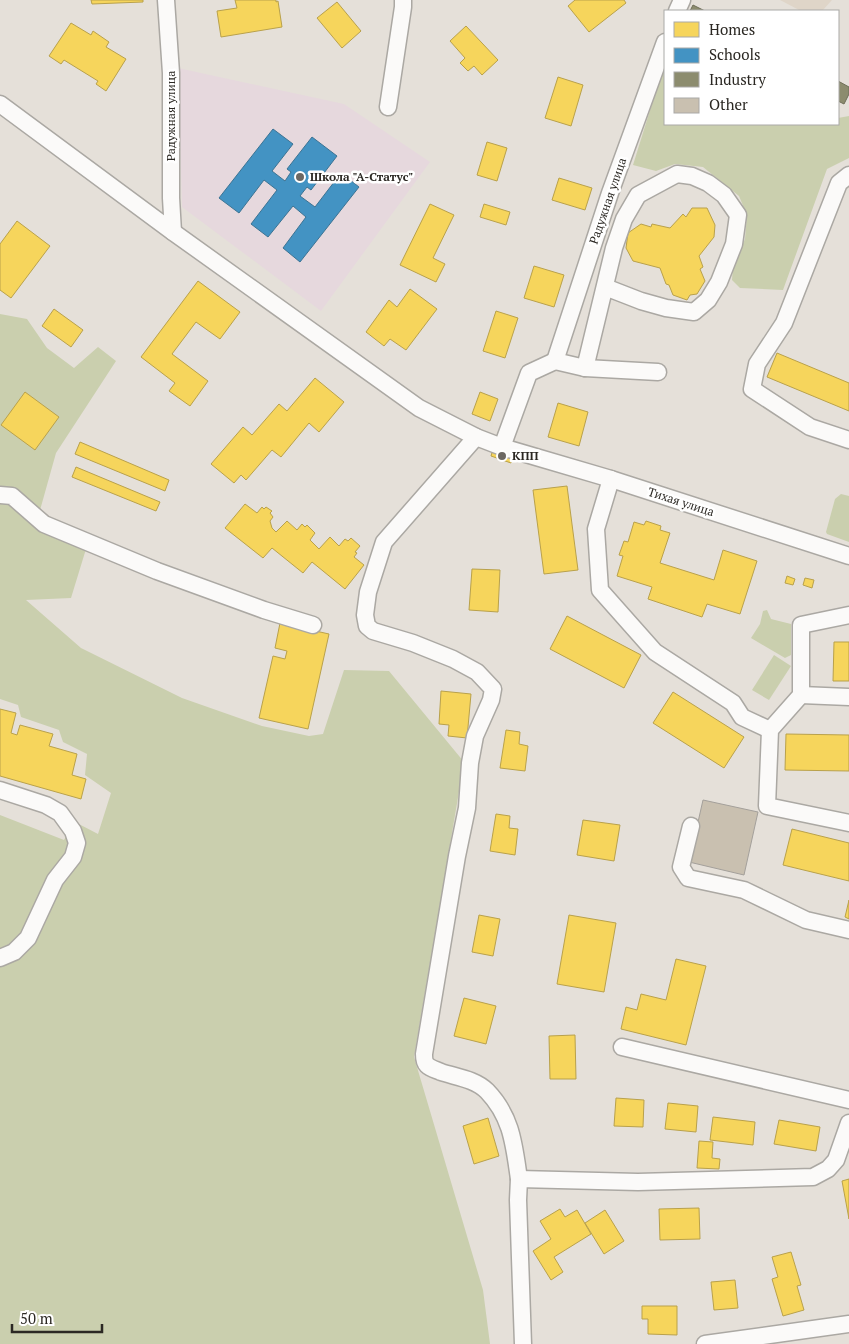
<svg xmlns="http://www.w3.org/2000/svg" width="849" height="1344" font-family="'PT Serif',serif">
<style>
.built{fill:#dfd5c8}
.education{fill:#e6d8dd}
.green{fill:#cacfae}
.homes{fill:#f6d55c;stroke:#b9a14b}
.schools{fill:#4393c3;stroke:#3c7393}
.industry{fill:#8c8c6e;stroke:#6f6e58}
.building{fill:#c9c0b0;stroke:#a4a09b}
.lines{fill:none;stroke-linecap:round;stroke-linejoin:round}
.minor-casing{stroke:#aba8a3;stroke-width:19}
.minor{stroke:#fbfaf9;stroke-width:16}
.poi-dot{fill:#6c6863;stroke:#fff;stroke-width:2}
.labels{text-anchor:middle;stroke-width:5;stroke-linejoin:round;paint-order:stroke}
.street-label{font-size:12px;fill:#2b2823;stroke:#fff}
.poi-label{font-size:12px;font-weight:bold;fill:#2b2823;stroke:#fff;text-anchor:start}
</style>
<rect width="100%" height="100%" fill="#e5e0d9"/>
<!-- built -->
<path class="built" d="M780 0H832L822 11H801Z"/>
<!-- education -->
<path class="education" d="M178 68 344 104 430 162 321 311 182 207Z"/>
<!-- green -->
<g class="green">
<path d="M665 62V124H838V118L849 116V158L827 169 783 290 740 288 732 280 733 266 745 239 747 215 739 196 703 167 675 164 656 171 633 165Z"/>
<path d="M0 314 27 319 47 348 74 368 98 347 116 361 56 453 37 521 86 549 71 598 26 600 81 648 182 698 262 726 309 736 323 734 344 670 389 671 464 762 414 1057 483 1290 490 1344H0V815L64 840 75 822 98 834 111 793 85 775 87 754 63 742 59 730 21 717 18 705 0 699Z"/>
<path d="M841 494 849 496V542L827 534 826 532 835 499Z"/>
<path d="M767 610 771 619 791 624V655L785 658 751 638 760 624 763 611Z"/>
<path d="M774 655 791 666 769 700 752 690Z"/>
</g>
<!-- homes -->
<g class="homes">
<path d="M91 0H143V2L92 4Z"/>
<path d="M235 0H276V2L278 1 282 27 221 37 217 11 237 8Z"/>
<path d="M575 0H624L626 3 589 32 568 6Z"/>
<path d="M337 2 361 31 342 48 317 18Z"/>
<path d="M71 23 91 35 93 31 109 42 106 47 126 59 106 91 96 84 98 81 64 60 61 64 49 56Z"/>
<path d="M466 26 498 60 482 75 474 66 468 71 460 63 465 58 450 41Z"/>
<path d="M558 77 583 85 571 126 545 118Z"/>
<path d="M487 142 507 148 497 181 477 175Z"/>
<path d="M559 178 592 188 585 210 552 200Z"/>
<path d="M430 204 454 215 433 258 445 264 436 282 400 265Z"/>
<path d="M484 204 510 212 506 225 480 217Z"/>
<path d="M692 208H707L715 225 714 237 699 256 703 267 700 269 705 281 697 294 690 295 687 300 673 295 669 285 666 284 660 268 633 261 626 248 628 233 641 224 651 227 652 224 670 228 683 214 686 217Z"/>
<path d="M17 221 50 246 11 298 0 290V244Z"/>
<path d="M534 266 564 275 554 307 524 298Z"/>
<path d="M198 281 240 312 220 339 196 322 172 354 208 381 190 406 169 391 175 383 141 357Z"/>
<path d="M410 289 437 309 406 350 390 339 384 346 366 332 389 300 397 307Z"/>
<path d="M54 309 83 330 71 347 42 326Z"/>
<path d="M496 311 518 318 505 358 483 351Z"/>
<path d="M777 353 849 383V411L767 377Z"/>
<path d="M315 378 344 402 319 432 309 423 281 457 272 450 246 480 241 475 234 483 211 464 243 427 252 435 279 404 287 411Z"/>
<path d="M25 392 59 417 35 450 1 425Z"/>
<path d="M480 392 498 399 490 421 472 414Z"/>
<path d="M558 403 588 412 579 446 548 437Z"/>
<path d="M80 442 169 480 165 491 75 454Z"/>
<path d="M493 449 514 455 511 463 491 456Z"/>
<path d="M76 467 160 502 156 511 72 477Z"/>
<path d="M567 486 578 570 544 574 533 490Z"/>
<path d="M245 504 257 513 262 507 264 509 266 507 272 511 270 513 273 517 270 521 272 528 276 532 287 521 297 530 302 524 305 527 307 525 315 533 310 540 319 549 330 537 339 546 345 539 348 541 351 538 360 546 355 552 357 553 354 557 364 565 345 589 312 562 303 573 272 548 263 558 225 528Z"/>
<path d="M646 521 661 526 660 530 670 533 660 563 714 580 723 550 757 561 740 614 707 604 702 617 648 599 652 587 617 576 623 556 619 555 624 541 628 542 634 522 644 525Z"/>
<path d="M472 569 500 570 498 612 469 610Z"/>
<path d="M787 576 795 579 793 585 785 583Z"/>
<path d="M805 578 814 580 812 588 803 585Z"/>
<path d="M567 616 641 655 624 688 550 649Z"/>
<path d="M280 623 329 634 308 729 259 718 273 656 285 659 287 651 275 648Z"/>
<path d="M834 642H849V681H833Z"/>
<path d="M441 691 471 694 467 738 448 736 449 725 439 724Z"/>
<path d="M673 692 744 737 724 768 653 723Z"/>
<path d="M0 709 16 713 11 733 17 735 20 725 53 734 49 746 77 754 72 775 86 779 81 799 0 776Z"/>
<path d="M506 730 520 732 519 744 528 746 525 771 500 768Z"/>
<path d="M786 734 849 735V771L785 770Z"/>
<path d="M496 814 510 816 509 828 518 829 515 855 490 851Z"/>
<path d="M583 820 620 825 614 861 577 855Z"/>
<path d="M792 829 849 843V881L783 865Z"/>
<path d="M849 900V919L845 917Z"/>
<path d="M479 915 500 919 493 956 472 952Z"/>
<path d="M569 915 616 923 604 992 557 984Z"/>
<path d="M676 959 706 966 686 1045 621 1029 626 1007 637 1010 641 994 666 1000Z"/>
<path d="M464 998 496 1006 486 1044 454 1036Z"/>
<path d="M575 1035 576 1079H550L549 1036Z"/>
<path d="M616 1098 644 1100 643 1127 614 1126Z"/>
<path d="M668 1103 698 1106 696 1132 665 1129Z"/>
<path d="M713 1117 755 1122 753 1145 710 1140Z"/>
<path d="M488 1118 499 1156 474 1164 463 1126Z"/>
<path d="M779 1120 820 1127 816 1151 774 1144Z"/>
<path d="M699 1141 713 1142 712 1158 720 1159 719 1169 697 1168Z"/>
<path d="M849 1179V1219L842 1181Z"/>
<path d="M699 1208 700 1239 660 1240 659 1209Z"/>
<path d="M560 1209 565 1217 577 1210 591 1234 554 1257 563 1272 551 1280 533 1251 551 1239 540 1221Z"/>
<path d="M605 1210 624 1241 604 1254 585 1223Z"/>
<path d="M791 1252 801 1285 797 1286 804 1310 783 1316 772 1279 778 1277 772 1257Z"/>
<path d="M735 1280 738 1308 714 1310 711 1282Z"/>
<path d="M642 1306H677V1335L648 1334V1319H642Z"/>
</g>
<!-- schools -->
<path class="schools" d="M273 129 293 144 272 171 285 181 291 172 287 169 312 137 337 156 311 190 307 187 300 196 315 207 341 173 359 187 300 262 283 248 306 217 293 206 268 237 251 224 277 190 264 180 239 213 219 198Z"/>
<!-- industry -->
<g class="industry">
<path d="M693 5 705 11H690Z"/>
<path d="M838 81 849 87V94L844 104 838 101Z"/>
</g>
<!-- building -->
<path class="building" d="M703 800 758 812 744 875 689 862Z"/>
<g class="lines">
<defs>
<g id="minor">
<path d="M166 0 171 73V198L173 232"/>
<path d="M677 11 682 0"/>
<path d="M0 104 173 232 419 408 476 437 502 447 611 479 849 556"/>
<path d="M388 107 403 7V0"/>
<path d="M849 175 839 183 784 323 757 364 752 389 810 427 849 440"/>
<path d="M555 361 610 193 665 42"/>
<path d="M555 361 585 368 658 372"/>
<path d="M585 368 614 248 624 219 638 195 677 174 692 176 708 183 724 195 738 215 734 244 719 282 708 300 694 312 666 308 641 301 605 287"/>
<path d="M476 437 384 542 368 592 365 615 367 626 373 631 413 643 453 659 477 672 493 689 491 700 475 736 470 763 467 808 457 856 424 1054C424 1058 424 1062 427 1065 431 1069 437 1070 441 1072 456 1077 475 1079 487 1091 512 1117 514 1145 519 1179"/>
<path d="M502 447 529 373 555 361"/>
<path d="M611 479 596 529 600 590 655 652 733 703 742 717 770 730"/>
<path d="M0 495 12 496 44 524 157 571 264 610 313 625"/>
<path d="M849 615 801 625V695L770 730 767 806 849 823"/>
<path d="M801 695 849 697"/>
<path d="M0 790 46 805 60 813 73 831 77 843 73 857 55 880 28 938 14 952 0 958"/>
<path d="M691 826 681 867 688 878 744 890 806 920 849 930"/>
<path d="M622 1047 849 1100"/>
<path d="M523 1344 518 1200 519 1179 638 1182 813 1177 828 1169 836 1160 849 1123"/>
<path d="M705 1344 849 1324"/>
</g>
</defs>
<!-- minor casing -->
<use href="#minor" class="minor-casing"/>
<!-- minor -->
<use href="#minor" class="minor"/>
</g>
<!-- markers -->
<g class="poi-dot">
<circle cx="300" cy="177" r="5"/>
<circle cx="502" cy="456" r="5"/>
</g>
<g class="labels">
<!-- street labels -->
<g class="street-label">
<text transform="translate(171 116) rotate(-90)" y="4">Радужная улица</text>
<text transform="translate(608 201) rotate(-71)" y="4">Радужная улица</text>
<text transform="translate(681 502) rotate(18)" y="4">Тихая улица</text>
</g>
<!-- poi labels -->
<g class="poi-label">
<text x="310" y="181">Школа "А-Статус"</text>
<text x="512" y="460">КПП</text>
</g>
</g>
<!-- legend -->
<rect x="664" y="10" width="175" height="115" fill="#ffffff" stroke="#aaa9a7"/>
<rect x="674" y="22" width="25" height="15" fill="#f6d55c" stroke="#aaa9a7"/>
<text x="709" y="35" font-size="15" fill="#2b2823">Homes</text>
<rect x="674" y="48" width="25" height="15" fill="#4393c3" stroke="#aaa9a7"/>
<text x="709" y="60" font-size="15" fill="#2b2823">Schools</text>
<rect x="674" y="72" width="25" height="15" fill="#8c8c6e" stroke="#aaa9a7"/>
<text x="709" y="85" font-size="15" fill="#2b2823">Industry</text>
<rect x="674" y="98" width="25" height="15" fill="#c9c0b0" stroke="#aaa9a7"/>
<text x="709" y="110" font-size="15" fill="#2b2823">Other</text>
<!-- scale -->
<path d="M12 1324v8h90v-8" fill="none" stroke="#2b2823" stroke-width="2.5"/>
<text x="20" y="1324" font-size="15" fill="#2b2823" stroke="#ffffff" stroke-width="4" paint-order="stroke">50 m</text>
</svg>
